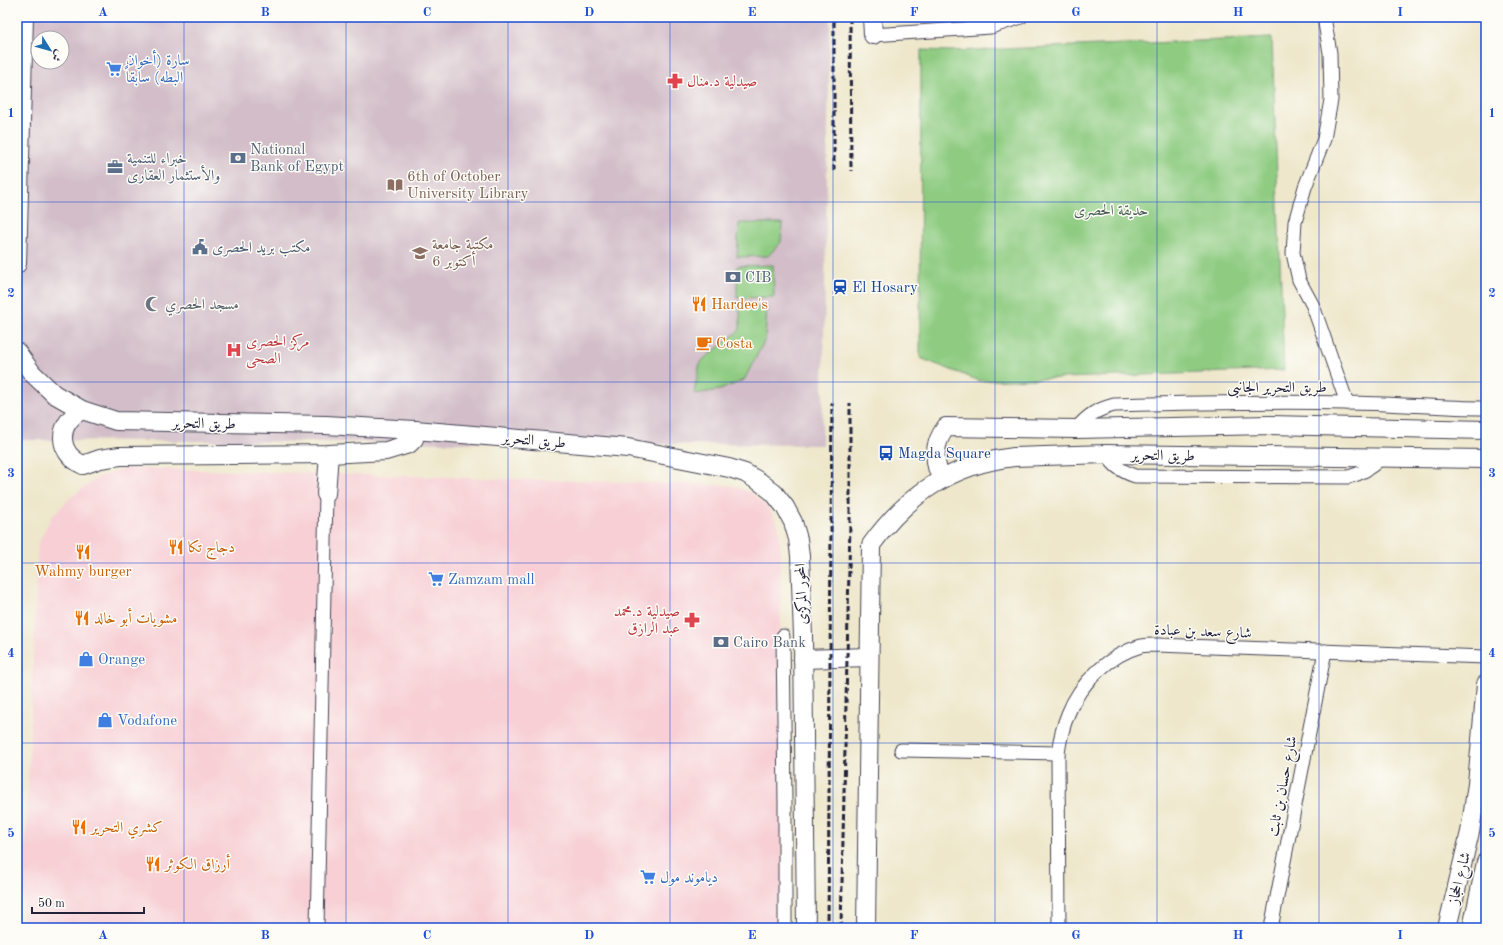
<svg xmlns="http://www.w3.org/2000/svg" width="1503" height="945" font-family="'Old Standard TT',Amiri,serif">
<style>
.built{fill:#f7cfd5}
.industrial{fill:#d2bdc8;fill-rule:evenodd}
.green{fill:#8fcc82;stroke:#58775e}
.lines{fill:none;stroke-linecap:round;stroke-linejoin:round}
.street-casing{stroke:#414051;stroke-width:15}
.secondary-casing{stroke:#414051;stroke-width:20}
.street{stroke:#fff;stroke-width:13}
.secondary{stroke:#fff;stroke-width:18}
.rail{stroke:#22223b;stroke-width:3;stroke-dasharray:6 3;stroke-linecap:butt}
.grid{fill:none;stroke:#1d4ed8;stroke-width:1;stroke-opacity:0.55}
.labels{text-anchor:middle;stroke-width:3;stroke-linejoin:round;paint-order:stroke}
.shop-label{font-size:15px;fill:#366cbe;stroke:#fdfcf7;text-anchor:start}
.health-label{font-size:15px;fill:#be3a42;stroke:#fdfcf7;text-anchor:start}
.service-label{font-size:15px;fill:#4e5e75;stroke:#fdfcf7;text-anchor:start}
.education-label{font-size:15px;fill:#785e54;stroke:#fdfcf7;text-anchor:start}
.park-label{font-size:15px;fill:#485e54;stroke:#fdfcf7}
.transit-label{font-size:15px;fill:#164399;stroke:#fdfcf7;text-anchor:start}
.worship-label{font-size:15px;fill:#5b616d;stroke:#fdfcf7;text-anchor:start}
.food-label{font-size:15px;fill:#c56008;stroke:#fdfcf7;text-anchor:start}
.street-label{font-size:15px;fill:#22223b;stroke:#fdfcf7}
.neatline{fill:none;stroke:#1d4ed8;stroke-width:1.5}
.grid-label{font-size:13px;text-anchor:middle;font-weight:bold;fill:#1d4ed8}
</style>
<rect width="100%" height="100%" fill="#fdfcf7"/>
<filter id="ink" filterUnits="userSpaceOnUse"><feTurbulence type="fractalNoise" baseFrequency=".025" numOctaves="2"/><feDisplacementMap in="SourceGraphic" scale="8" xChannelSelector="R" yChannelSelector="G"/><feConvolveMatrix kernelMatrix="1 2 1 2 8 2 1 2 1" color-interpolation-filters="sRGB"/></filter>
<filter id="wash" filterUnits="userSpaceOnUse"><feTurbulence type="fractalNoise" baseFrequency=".012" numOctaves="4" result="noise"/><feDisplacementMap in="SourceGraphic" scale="16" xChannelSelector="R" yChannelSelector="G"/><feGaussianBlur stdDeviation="0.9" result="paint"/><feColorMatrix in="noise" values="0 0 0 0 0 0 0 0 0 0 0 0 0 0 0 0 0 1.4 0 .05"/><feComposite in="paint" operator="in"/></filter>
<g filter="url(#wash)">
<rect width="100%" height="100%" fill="#eee7cb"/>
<!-- built -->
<path class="built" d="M127 468 725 485 735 486 753 494 768 507 778 525 780 534 783 928H22L38 544 52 516 74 495 99 477Z"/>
<!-- industrial -->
<path class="industrial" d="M17 17H830L822 445 17 440ZM38 38H62V62H38Z"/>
<!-- green -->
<g class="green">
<path d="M1272 38 1284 370 980 381 920 358 921 50 952 51Z"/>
<path d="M739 223H782L781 242 768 256 737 257Z"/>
<path d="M773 265 774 297 737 298V266Z"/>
<path d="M740 308H767L765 340 744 380 720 390 694 394 700 362 740 330Z"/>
</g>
</g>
<g filter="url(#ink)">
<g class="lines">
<defs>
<g id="street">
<path d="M1324 17 1330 53 1331 100 1324 139 1305 187 1295 222 1293 253 1299 280 1313 306 1347 403"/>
<path d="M873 35 991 27 1021 17"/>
<path d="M1076 429C1088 415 1096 410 1114 405 1192 403 1269 401 1346 403 1393 403 1439 408 1486 408"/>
<path d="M1106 454C1114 466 1121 471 1135 476L1348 477C1362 474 1371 468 1381 458"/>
<path d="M783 636 785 803V928"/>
<path d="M901 750 1058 753"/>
<path d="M317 928 326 494"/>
<path d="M1059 928 1058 753C1060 739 1063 726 1068 714 1080 683 1109 655 1141 646 1146 645 1152 645 1157 645L1486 657"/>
<path d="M1271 928 1325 651"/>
</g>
<g id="secondary">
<path d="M872 17 873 35"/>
<path d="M17 264 24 17"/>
<path d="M17 352 32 373 54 394 82 410 116 421 326 425 415 430 628 448 729 468 745 473 760 482 774 493 785 507 793 522 798 539 800 556 803 636 806 928"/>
<path d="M82 410C56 424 57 453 83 465L100 459 120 456 329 454 386 451 409 444 414 439 415 430"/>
<path d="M942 479C932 461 934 443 946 427L1076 429 1270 425 1486 430"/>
<path d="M326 494 329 454"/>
<path d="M803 659 869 657"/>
<path d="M866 928 871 545C907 495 952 464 1014 457L1106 454 1486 459"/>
<path d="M1447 928 1470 832 1477 784 1486 684"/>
<path d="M1472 928 1486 862"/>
</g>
</defs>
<!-- street casing -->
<use href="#street" class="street-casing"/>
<!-- secondary casing -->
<use href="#secondary" class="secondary-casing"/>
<!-- street -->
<use href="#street" class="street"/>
<!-- secondary -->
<use href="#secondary" class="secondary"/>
<!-- rail -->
<g class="rail">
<path d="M850 17 851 171"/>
<path d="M834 171V17"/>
<path d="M828 928 832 403"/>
<path d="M841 928 850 524V403"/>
</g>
</g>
</g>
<!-- grid -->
<path class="grid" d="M184 17V928M346 17V928M508 17V928M670 17V928M833 17V928M995 17V928M1157 17V928M1319 17V928M17 202H1486M17 382H1486M17 563H1486M17 743H1486"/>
<!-- icons -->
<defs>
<symbol id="supermarket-bare" viewBox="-9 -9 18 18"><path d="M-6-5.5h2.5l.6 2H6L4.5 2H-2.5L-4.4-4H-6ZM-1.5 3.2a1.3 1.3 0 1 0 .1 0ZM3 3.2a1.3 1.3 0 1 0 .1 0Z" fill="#3f7fe0" stroke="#fdfcf7" stroke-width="2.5" paint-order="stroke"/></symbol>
<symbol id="pharmacy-bare" viewBox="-9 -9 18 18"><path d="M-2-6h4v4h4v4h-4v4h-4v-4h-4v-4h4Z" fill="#e0444e" stroke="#fdfcf7" stroke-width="2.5" paint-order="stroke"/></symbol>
<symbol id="bank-bare" viewBox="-9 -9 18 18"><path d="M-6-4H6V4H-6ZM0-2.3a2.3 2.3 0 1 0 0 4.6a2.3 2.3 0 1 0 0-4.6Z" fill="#5c6f8a" stroke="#fdfcf7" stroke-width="2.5" paint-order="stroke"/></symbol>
<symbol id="office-bare" viewBox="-9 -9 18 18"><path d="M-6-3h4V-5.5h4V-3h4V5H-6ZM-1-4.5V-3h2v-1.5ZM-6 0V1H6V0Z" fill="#5c6f8a" stroke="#fdfcf7" stroke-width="2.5" paint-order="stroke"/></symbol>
<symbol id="library-bare" viewBox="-9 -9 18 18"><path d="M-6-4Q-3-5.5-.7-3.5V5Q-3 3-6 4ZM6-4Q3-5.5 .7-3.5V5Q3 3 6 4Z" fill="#8d6e63" stroke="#fdfcf7" stroke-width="2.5" paint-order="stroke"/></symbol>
<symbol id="civic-bare" viewBox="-9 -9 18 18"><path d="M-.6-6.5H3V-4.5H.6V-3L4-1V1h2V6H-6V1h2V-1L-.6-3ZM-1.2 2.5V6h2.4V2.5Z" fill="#5c6f8a" stroke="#fdfcf7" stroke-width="2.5" paint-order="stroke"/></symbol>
<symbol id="university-bare" viewBox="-9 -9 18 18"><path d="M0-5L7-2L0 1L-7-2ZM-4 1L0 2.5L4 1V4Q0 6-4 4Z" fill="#8d6e63" stroke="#fdfcf7" stroke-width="2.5" paint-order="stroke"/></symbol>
<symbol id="station-bare" viewBox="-9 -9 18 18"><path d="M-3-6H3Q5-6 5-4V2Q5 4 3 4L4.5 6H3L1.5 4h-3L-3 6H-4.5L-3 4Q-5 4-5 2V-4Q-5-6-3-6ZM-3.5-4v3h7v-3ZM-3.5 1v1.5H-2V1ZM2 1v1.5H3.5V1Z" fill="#1a4fb4" stroke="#fdfcf7" stroke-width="2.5" paint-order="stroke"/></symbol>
<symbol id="mosque-bare" viewBox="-9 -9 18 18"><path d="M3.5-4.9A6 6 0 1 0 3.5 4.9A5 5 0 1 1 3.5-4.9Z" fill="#6b7280" stroke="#fdfcf7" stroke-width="2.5" paint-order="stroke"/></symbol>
<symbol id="restaurant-bare" viewBox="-9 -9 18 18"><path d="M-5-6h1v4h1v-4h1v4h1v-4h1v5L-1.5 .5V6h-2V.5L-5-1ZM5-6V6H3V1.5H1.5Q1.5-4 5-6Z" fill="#e8710a" stroke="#fdfcf7" stroke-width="2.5" paint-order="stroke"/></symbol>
<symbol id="cafe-bare" viewBox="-9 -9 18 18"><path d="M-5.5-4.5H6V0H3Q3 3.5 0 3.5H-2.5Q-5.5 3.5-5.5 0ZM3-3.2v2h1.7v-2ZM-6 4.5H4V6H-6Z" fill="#e8710a" stroke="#fdfcf7" stroke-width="2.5" paint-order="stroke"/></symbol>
<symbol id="hospital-bare" viewBox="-9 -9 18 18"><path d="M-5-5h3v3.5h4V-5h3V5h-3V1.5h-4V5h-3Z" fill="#e0444e" stroke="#fdfcf7" stroke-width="2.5" paint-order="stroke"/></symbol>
<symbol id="bus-bare" viewBox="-9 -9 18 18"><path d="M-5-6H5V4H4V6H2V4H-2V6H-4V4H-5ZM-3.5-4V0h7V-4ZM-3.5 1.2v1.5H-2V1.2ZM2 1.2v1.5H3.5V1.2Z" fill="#1a4fb4" stroke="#fdfcf7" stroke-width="2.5" paint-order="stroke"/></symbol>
<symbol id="shop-bare" viewBox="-9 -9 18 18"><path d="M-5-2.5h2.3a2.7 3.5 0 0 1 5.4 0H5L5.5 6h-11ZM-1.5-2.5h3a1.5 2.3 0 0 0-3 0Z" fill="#3f7fe0" stroke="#fdfcf7" stroke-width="2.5" paint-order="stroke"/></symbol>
</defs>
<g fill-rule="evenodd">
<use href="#supermarket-bare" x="103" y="58" width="22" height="22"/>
<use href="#pharmacy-bare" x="664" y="70" width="22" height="22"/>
<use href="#bank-bare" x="227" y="147" width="22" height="22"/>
<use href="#office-bare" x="104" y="156" width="22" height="22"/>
<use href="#library-bare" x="384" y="174" width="22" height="22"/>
<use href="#civic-bare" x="189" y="236" width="22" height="22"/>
<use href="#university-bare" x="409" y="242" width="22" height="22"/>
<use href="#bank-bare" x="722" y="266" width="22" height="22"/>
<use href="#station-bare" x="829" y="276" width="22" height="22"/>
<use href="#mosque-bare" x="142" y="293" width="22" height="22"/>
<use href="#restaurant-bare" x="688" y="293" width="22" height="22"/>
<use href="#cafe-bare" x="693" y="332" width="22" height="22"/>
<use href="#hospital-bare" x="223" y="339" width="22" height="22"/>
<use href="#bus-bare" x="875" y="442" width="22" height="22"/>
<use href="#restaurant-bare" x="165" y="536" width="22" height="22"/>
<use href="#restaurant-bare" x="72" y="541" width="22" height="22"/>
<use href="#supermarket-bare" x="425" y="568" width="22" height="22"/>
<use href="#restaurant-bare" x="71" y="607" width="22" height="22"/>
<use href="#pharmacy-bare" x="681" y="609" width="22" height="22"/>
<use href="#bank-bare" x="710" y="631" width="22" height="22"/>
<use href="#shop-bare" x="75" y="648" width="22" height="22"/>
<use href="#shop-bare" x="94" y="709" width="22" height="22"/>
<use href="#restaurant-bare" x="68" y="816" width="22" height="22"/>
<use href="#restaurant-bare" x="142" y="853" width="22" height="22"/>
<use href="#supermarket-bare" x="637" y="866" width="22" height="22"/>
</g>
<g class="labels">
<!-- shop labels -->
<g class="shop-label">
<text x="126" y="65">سارة (أخوان<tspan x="126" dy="17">البطه) سابقاً</tspan></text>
<text x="448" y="584">Zamzam mall</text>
<text x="98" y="664">Orange</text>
<text x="117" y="725">Vodafone</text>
<text x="660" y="882">دياموند مول</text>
</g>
<!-- health labels -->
<g class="health-label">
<text x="687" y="86">صيدلية د.منال</text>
<text x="246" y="346">مركز الحصرى<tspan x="246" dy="17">الصحى</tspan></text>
<text x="680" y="616" text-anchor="end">صيدلية د.محمد<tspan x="680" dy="17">عبد الرازق</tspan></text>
</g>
<!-- service labels -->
<g class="service-label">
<text x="250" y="154">National<tspan x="250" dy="17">Bank of Egypt</tspan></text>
<text x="127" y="163">خبراء للتنمية<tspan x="127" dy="17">والأستثمار العقارى</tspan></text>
<text x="212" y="252">مكتب بريد الحصرى</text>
<text x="745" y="282">CIB</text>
<text x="733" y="647">Cairo Bank</text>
</g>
<!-- education labels -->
<g class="education-label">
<text x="407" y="181">6th of October<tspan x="407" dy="17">University Library</tspan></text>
<text x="432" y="249">مكتبة جامعة<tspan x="432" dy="17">6 أكتوبر</tspan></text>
</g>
<!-- park labels -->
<g class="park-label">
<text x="1111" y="215">حديقة الحصرى</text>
</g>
<!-- transit labels -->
<g class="transit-label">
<text x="852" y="292">El Hosary</text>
<text x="898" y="458">Magda Square</text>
</g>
<!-- worship labels -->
<g class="worship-label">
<text x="165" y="309">مسجد الحصري</text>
</g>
<!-- food labels -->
<g class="food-label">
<text x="711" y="309">Hardee's</text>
<text x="716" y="348">Costa</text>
<text x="188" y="552">دجاج تكا</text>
<text x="83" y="576" text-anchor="middle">Wahmy burger</text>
<text x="94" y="623">مشويات أبو خالد</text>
<text x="91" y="832">كشري التحرير</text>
<text x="165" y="869">أرزاق الكوثر</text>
</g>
<!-- street labels -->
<g class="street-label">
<text x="1277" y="392">طريق التحرير الجانبى</text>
<text transform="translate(204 423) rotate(1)" y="5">طريق التحرير</text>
<text transform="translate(534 440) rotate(5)" y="5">طريق التحرير</text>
<text transform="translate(1163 455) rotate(1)" y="5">طريق التحرير</text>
<text transform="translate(801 594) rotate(-92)" y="5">المحور المركزى</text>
<text transform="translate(1203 631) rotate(2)" y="5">شارع سعد بن عبادة</text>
<text transform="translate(1282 786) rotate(-79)" y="5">شارع حسان بن ثابت</text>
<text transform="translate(1459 878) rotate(-76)" y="5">شارع الحجاز</text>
</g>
</g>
<!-- margin -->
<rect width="1503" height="945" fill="none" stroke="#fdfcf7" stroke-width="44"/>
<!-- north arrow -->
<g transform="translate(50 50) rotate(127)"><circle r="19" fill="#fdfcf7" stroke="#a5a5ac"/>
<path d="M0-3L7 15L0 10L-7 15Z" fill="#1f6fb2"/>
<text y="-6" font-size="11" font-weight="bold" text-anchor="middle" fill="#22223b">ش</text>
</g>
<!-- scale -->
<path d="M32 907v6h112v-6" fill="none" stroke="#22223b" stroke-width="2"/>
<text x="38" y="907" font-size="12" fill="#22223b" stroke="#fdfcf7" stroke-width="3" paint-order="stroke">50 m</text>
<rect x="22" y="22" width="1459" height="901" class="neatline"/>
<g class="grid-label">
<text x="103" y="16">A</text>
<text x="265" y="16">B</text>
<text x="427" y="16">C</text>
<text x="589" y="16">D</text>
<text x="752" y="16">E</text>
<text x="914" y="16">F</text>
<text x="1076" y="16">G</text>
<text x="1238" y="16">H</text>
<text x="1400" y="16">I</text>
<text x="11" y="117">1</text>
<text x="1492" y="117">1</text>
<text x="11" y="297">2</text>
<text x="1492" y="297">2</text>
<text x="11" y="477">3</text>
<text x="1492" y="477">3</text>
<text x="11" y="657">4</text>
<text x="1492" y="657">4</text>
<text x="11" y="837">5</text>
<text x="1492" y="837">5</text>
<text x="103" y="939">A</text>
<text x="265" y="939">B</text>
<text x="427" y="939">C</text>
<text x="589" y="939">D</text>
<text x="752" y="939">E</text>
<text x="914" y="939">F</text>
<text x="1076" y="939">G</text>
<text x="1238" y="939">H</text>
<text x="1400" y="939">I</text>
</g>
</svg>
